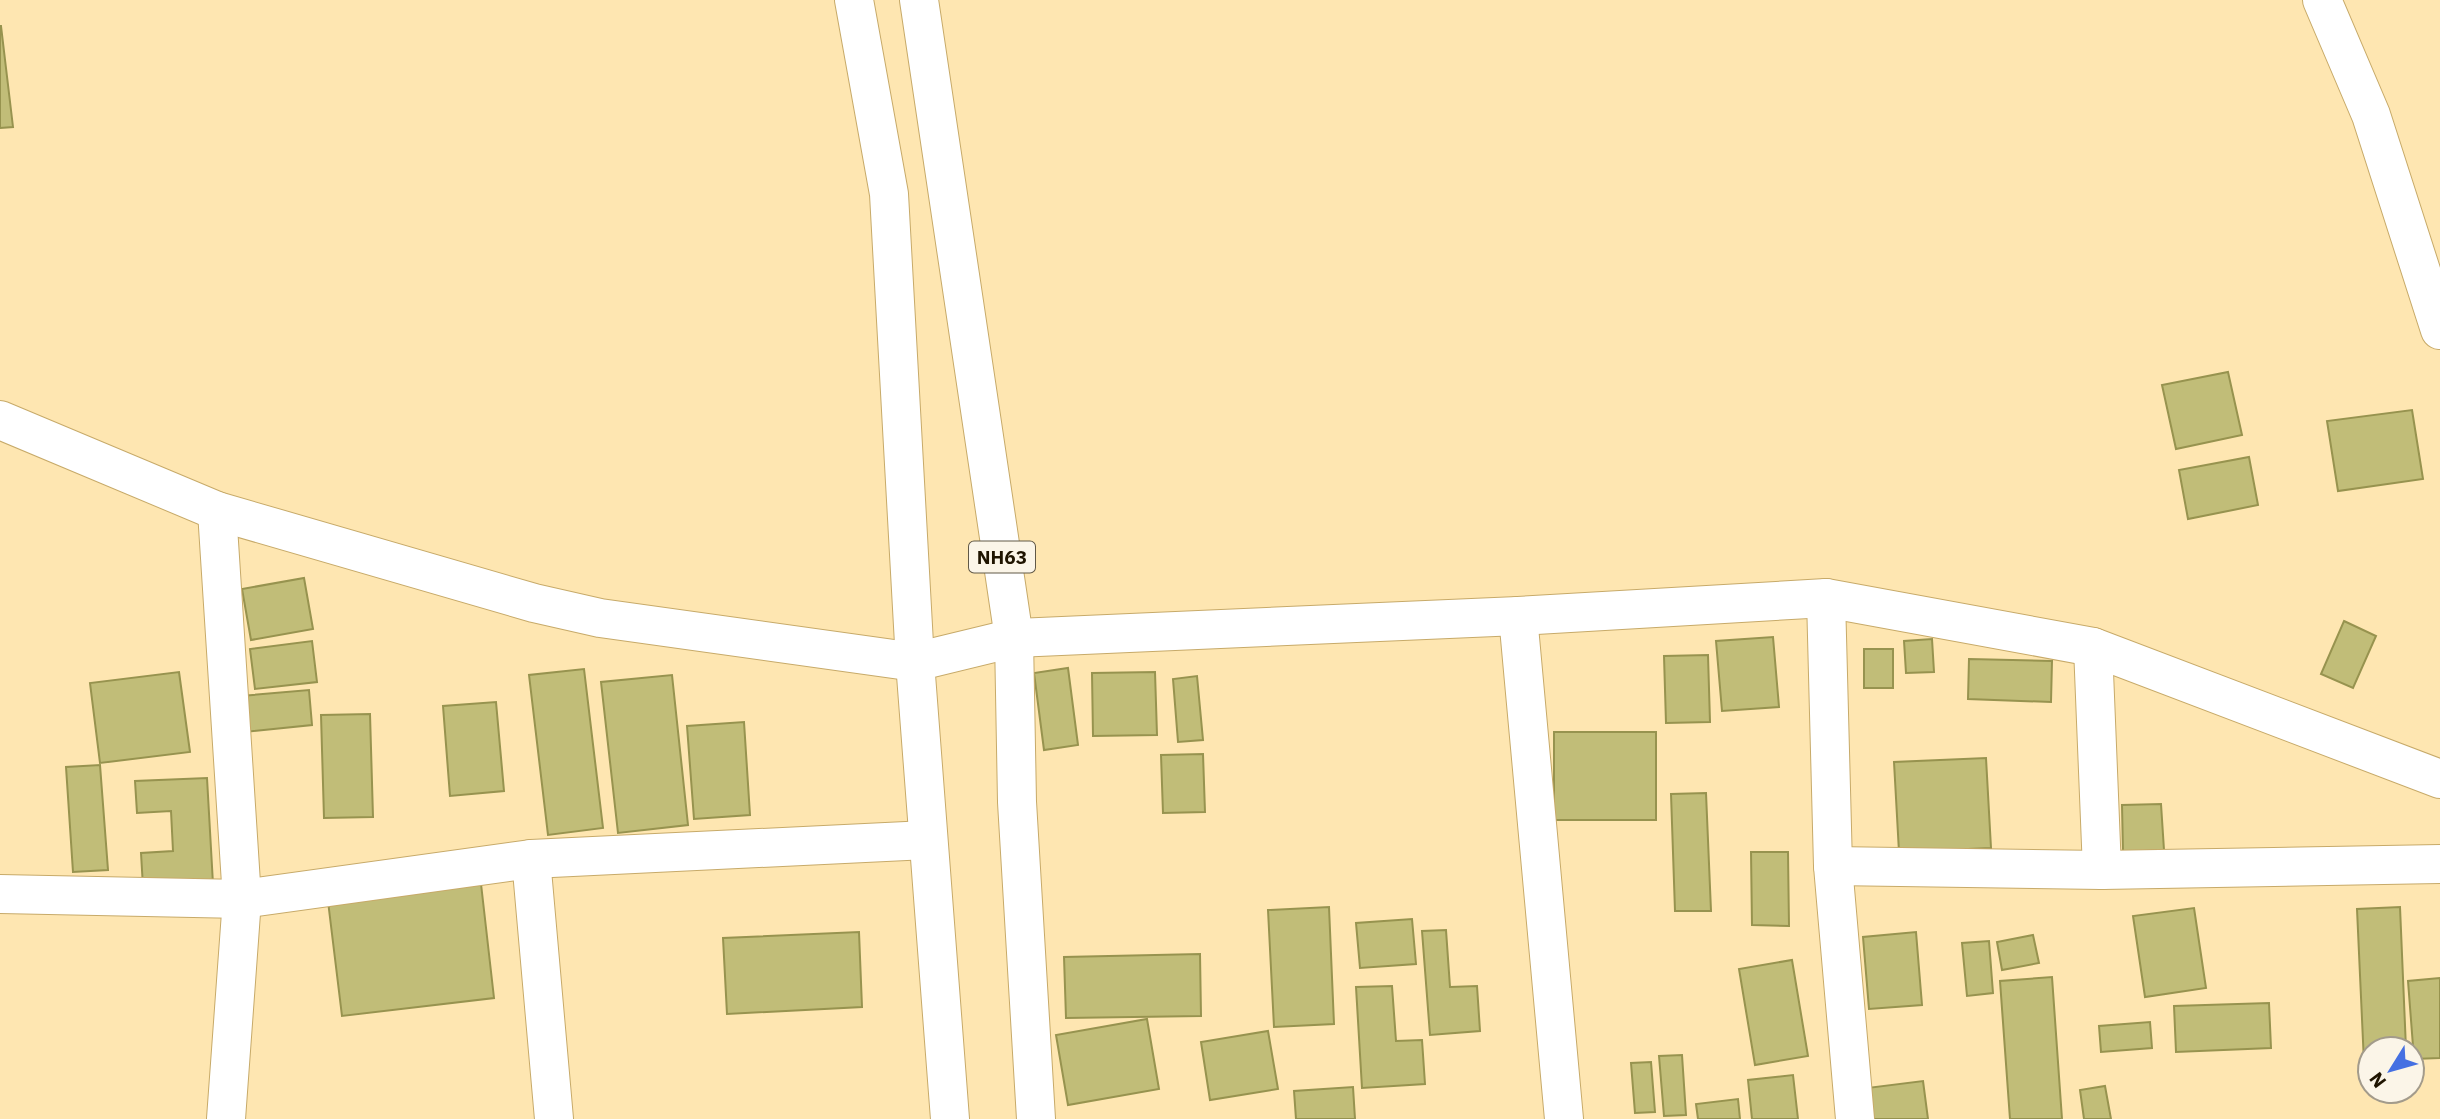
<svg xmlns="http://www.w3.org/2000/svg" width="2440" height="1119" font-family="'IBM Plex Sans',sans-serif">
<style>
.building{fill:#c1bd78;stroke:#97934f;stroke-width:2}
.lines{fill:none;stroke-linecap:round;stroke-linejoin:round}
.minor-casing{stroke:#c7aa69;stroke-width:40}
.highway-casing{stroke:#c7aa69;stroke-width:40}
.minor{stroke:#fff;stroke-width:38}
.highway{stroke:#fff;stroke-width:38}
.labels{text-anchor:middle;stroke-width:7;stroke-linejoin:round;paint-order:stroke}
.shield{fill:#fbf5e8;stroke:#615846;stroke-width:2}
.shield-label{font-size:19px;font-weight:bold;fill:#1f1400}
</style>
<rect width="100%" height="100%" fill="#fee6b1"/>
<!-- building -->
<g class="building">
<path d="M1 26 13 127 0 128V26Z"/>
<path d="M2228 372 2242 435 2176 449 2162 385Z"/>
<path d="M2412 410 2423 479 2338 491 2327 421Z"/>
<path d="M2249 457 2258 505 2188 519 2179 470Z"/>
<path d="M304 578 313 629 251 640 242 589Z"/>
<path d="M2344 621 2376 636 2353 688 2321 674Z"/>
<path d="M1773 637 1779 707 1722 711 1716 641Z"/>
<path d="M1932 639 1934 672 1906 673 1904 641Z"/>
<path d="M312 641 317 682 255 689 250 649Z"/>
<rect x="1864" y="649" width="29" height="39"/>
<path d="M1708 655 1710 722 1666 723 1664 656Z"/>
<path d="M1969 659 2052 661 2051 702 1968 699Z"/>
<path d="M1068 668 1078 745 1044 750 1034 673Z"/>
<path d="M584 669 603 828 548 835 529 675Z"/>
<path d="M179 672 190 752 100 763 90 683Z"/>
<path d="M1155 672 1157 735 1093 736 1092 673Z"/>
<path d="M672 675 688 825 618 833 601 682Z"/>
<path d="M1197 676 1203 740 1178 742 1173 679Z"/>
<path d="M309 690 312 725 245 732 241 696Z"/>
<path d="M496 702 504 791 450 796 443 706Z"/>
<path d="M370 714 373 817 324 818 321 715Z"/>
<path d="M744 722 750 815 694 819 687 726Z"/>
<rect x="1554" y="732" width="102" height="88"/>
<path d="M1203 754 1205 812 1163 813 1161 755Z"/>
<path d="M1986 758 1991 848 1899 852 1894 762Z"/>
<path d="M100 765 108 870 73 872 66 767Z"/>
<path d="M207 778 213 884 143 887 141 853 173 851 171 811 137 813 135 781Z"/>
<path d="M1706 793 1711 911H1675L1671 794Z"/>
<path d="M2161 804 2164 850 2123 852 2122 805Z"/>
<path d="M1751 852H1788L1789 926 1752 925Z"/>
<path d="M480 875 494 998 342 1016 327 893Z"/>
<path d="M1329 907 1334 1024 1274 1027 1268 910Z"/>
<path d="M2400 907 2406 1049H2370V1063H2364L2357 909Z"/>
<path d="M2194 908 2206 988 2145 997 2133 916Z"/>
<path d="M1412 919 1416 964 1360 968 1356 923Z"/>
<path d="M1446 930 1450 987 1477 986 1480 1031 1430 1035 1422 931Z"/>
<path d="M859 932 862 1007 727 1014 723 938Z"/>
<path d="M1916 932 1922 1005 1869 1009 1863 937Z"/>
<path d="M2033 935 2039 963 2002 970 1997 942Z"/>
<path d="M1989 941 1993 993 1967 996 1962 943Z"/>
<path d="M1200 954 1201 1016 1066 1018 1064 957Z"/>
<path d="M1792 960 1808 1056 1755 1065 1739 969Z"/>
<path d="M2052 977 2062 1119H2010L2000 981Z"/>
<path d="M2440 978V1058L2414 1059 2408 981Z"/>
<path d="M1392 986 1396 1041 1422 1040 1425 1084 1362 1088 1356 987Z"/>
<path d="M2269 1003 2271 1048 2176 1052 2174 1006Z"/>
<path d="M1147 1019 1159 1089 1068 1105 1056 1035Z"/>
<path d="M2150 1022 2152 1048 2101 1052 2099 1026Z"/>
<path d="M1268 1031 1278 1089 1210 1100 1201 1042Z"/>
<path d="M1682 1055 1686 1115 1664 1116 1659 1056Z"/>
<path d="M1651 1062 1655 1112 1635 1113 1631 1063Z"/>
<path d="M1793 1075 1798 1119H1752L1748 1080Z"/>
<path d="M1923 1081 1928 1119H1870L1867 1088Z"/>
<path d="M2105 1086 2111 1119H2084L2080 1090Z"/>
<path d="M1353 1087 1355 1119H1296L1294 1091Z"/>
<path d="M1738 1099 1740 1119H1698L1696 1104Z"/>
</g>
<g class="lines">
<defs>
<g id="minor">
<path d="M2322 0 2371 115 2440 330"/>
<path d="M0 420 217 511 534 603 600 618 915 662 1014 638 1518 616 1826 598 2093 647 2440 779"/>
<path d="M217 511 242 899 226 1119"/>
<path d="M1826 598 1833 866 1855 1119"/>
<path d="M1518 616 1564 1119"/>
<path d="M2093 647 2102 870"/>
<path d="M531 859 554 1119"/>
<path d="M1833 866 2102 870 2440 864"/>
<path d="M0 894 242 899 531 859 927 840"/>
</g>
<g id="highway">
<path d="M854 0 889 194 915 662 950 1119"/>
<path d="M919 0 1014 638 1017 802 1036 1119"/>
</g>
</defs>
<!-- minor casing -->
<use href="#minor" class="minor-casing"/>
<!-- highway casing -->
<use href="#highway" class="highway-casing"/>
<!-- minor -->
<use href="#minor" class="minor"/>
<!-- highway -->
<use href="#highway" class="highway"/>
</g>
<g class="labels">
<!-- shield labels -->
<rect class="shield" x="969" y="541.5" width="66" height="31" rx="5"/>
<g class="shield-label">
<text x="1002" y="564">NH63</text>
</g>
</g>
<!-- north arrow -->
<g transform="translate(2391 1070) rotate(233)"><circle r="33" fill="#fbf5e8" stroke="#a39b8b" stroke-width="2"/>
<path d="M0-5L12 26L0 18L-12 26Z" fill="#4570e2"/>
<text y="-10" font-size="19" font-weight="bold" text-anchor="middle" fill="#1f1400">N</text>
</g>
</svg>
